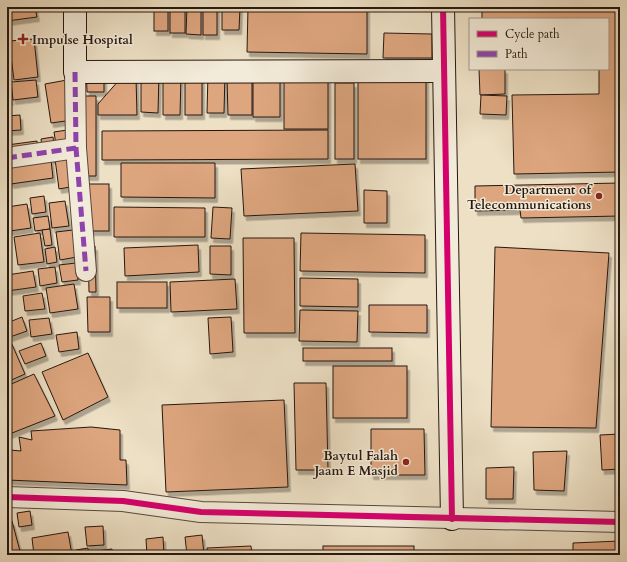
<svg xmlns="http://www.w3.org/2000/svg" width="627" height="562" font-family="Cardo,serif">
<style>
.building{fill:#dea67f;stroke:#26170f;filter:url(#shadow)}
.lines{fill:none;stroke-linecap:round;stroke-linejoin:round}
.street-casing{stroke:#58493c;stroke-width:22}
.secondary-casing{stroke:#26170f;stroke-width:24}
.street{stroke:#f3ebd9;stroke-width:20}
.secondary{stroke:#f3ebd9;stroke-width:22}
.quiet{stroke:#8e44ad;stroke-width:5;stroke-dasharray:10 5;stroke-linecap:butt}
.cycleway-casing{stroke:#f3ebd9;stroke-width:8}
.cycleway{stroke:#d6006c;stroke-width:6}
.poi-dot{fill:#8f2418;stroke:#f3ebd9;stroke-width:1.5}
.labels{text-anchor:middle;stroke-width:3;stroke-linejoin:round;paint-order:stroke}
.poi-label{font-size:13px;font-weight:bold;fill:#26170f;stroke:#f3ebd9;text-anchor:end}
</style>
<defs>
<filter id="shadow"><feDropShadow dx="2.5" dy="4.5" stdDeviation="0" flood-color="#0004"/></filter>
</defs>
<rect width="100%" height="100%" fill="#ede0c5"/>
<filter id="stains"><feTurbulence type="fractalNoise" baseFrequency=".005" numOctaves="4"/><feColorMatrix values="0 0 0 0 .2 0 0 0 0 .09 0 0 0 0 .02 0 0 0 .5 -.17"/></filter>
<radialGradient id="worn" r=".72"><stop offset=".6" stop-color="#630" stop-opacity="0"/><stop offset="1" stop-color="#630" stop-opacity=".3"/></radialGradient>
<!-- building -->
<g class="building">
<path d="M7 7H35L37 17 7 21Z"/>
<rect x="154" y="7" width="14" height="24"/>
<rect x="170" y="7" width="15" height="26"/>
<path d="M187 7H201V35L186 34Z"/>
<rect x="203" y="7" width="14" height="28"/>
<path d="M222 7H240L239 30H222Z"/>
<path d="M248 7 367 8V54L247 52Z"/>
<path d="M514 7H620V172L514 174 512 95 599 94V69H608V19H482V8H514Z"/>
<path d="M384 33 432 34V58H383Z"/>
<path d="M34 39 38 77 14 80 9 41Z"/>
<path d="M7 64 9 78 7 79Z"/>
<path d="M86 65H104V92H87Z"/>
<path d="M280 69V117H253V70Z"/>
<path d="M479 69H505V94L480 95Z"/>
<rect x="284" y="70" width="44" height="59"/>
<path d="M141 72 159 73 158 113 141 112Z"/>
<path d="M208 73H225L224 113H207Z"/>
<path d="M163 74 181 75 180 115H163Z"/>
<rect x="185" y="75" width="17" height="40"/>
<path d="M136 78 137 115H98V104L120 79Z"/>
<path d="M227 78H252V115H228Z"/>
<rect x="358" y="78" width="68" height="81"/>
<path d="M36 80 38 97 13 100 11 82Z"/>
<path d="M67 80 73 120 51 123 45 84Z"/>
<rect x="335" y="83" width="19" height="76"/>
<path d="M7 85H9L11 101H7Z"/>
<path d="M481 95 507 96 506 115 480 114Z"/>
<path d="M84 96H96V176H85Z"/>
<path d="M20 115 21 130 7 131V116Z"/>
<path d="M74 129 58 158 54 132Z"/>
<path d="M328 130V159L102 160V131Z"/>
<path d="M53 137 56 159 44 160 41 139Z"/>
<path d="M37 141 39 157 7 162V145Z"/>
<path d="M72 157 76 186 59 189 55 159Z"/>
<path d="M51 160 53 178 11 184 9 167Z"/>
<path d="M121 163H215V198L121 197Z"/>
<path d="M355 164 358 211 244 216 241 169Z"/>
<path d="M7 166H8L10 182 7 183Z"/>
<path d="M620 183V216L521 218 520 210 475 211V186Z"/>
<rect x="85" y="184" width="24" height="47"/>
<path d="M364 190 387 191V223H364Z"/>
<path d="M44 196 46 212 32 214 30 198Z"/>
<path d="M65 201 69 226 52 228 49 203Z"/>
<path d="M27 204 31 228 10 231 7 207Z"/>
<path d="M114 207 205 208V237H114Z"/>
<path d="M213 207 232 208 230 239 211 238Z"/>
<path d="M48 216 50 229 35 231 33 218Z"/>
<path d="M50 229 52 245 45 246 42 230Z"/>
<path d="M73 230 77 257 60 260 56 232Z"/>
<path d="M40 233 44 262 18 265 14 237Z"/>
<path d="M301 233 425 235V273L300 271Z"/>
<path d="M243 238H294L295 333H244Z"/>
<path d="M198 245 199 272 125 276 124 248Z"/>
<path d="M88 246H95L96 292H89Z"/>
<path d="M210 246H231V275L210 274Z"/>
<path d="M55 247 57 262 47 264 45 249Z"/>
<path d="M495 247 609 253 596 428 491 427Z"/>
<path d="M76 263 78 280 62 282 59 265Z"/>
<path d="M55 267 57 283 40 286 38 269Z"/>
<path d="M33 271 36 287 7 291V275Z"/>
<path d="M300 278 358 279V307L300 306Z"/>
<path d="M235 279 237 309 171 312 170 282Z"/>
<rect x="117" y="282" width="50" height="26"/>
<path d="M74 284 78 309 50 313 46 288Z"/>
<path d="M42 293 45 309 25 311 23 296Z"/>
<path d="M87 297H110V332H88Z"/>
<path d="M369 305H427V333L369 332Z"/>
<path d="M300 310 358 311 357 342 299 341Z"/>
<path d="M22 317 27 331 7 338V323Z"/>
<path d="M231 317 233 352 210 354 208 318Z"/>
<path d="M49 318 52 334 31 337 29 320Z"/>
<path d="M77 332 79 349 59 352 56 335Z"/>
<path d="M11 342 25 374 7 382V344Z"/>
<path d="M41 343 46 356 25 364 19 351Z"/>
<rect x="303" y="348" width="89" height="13"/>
<path d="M88 353 108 397 63 420 42 372Z"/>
<rect x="333" y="366" width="74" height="52"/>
<path d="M34 374 55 416 7 435V386Z"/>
<path d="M294 383H326L328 470H296Z"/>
<path d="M284 400 288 487 166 492 162 405Z"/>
<path d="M91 427 120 430V460H126L127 485 7 480 10 450 21 451 19 437 32 440 31 431Z"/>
<path d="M371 429H424L425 475H371Z"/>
<path d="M620 434V469L602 470 600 435Z"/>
<path d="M567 451 564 491 534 490 533 452Z"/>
<path d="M514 467 513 499H486V468Z"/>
<path d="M30 511 32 525 19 527 17 513Z"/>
<path d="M12 521 21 555H7V522Z"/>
<path d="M103 526 104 545 87 546 85 527Z"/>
<path d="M68 532 72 555H34L32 538Z"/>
<path d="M202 535 204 554 187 555 185 537Z"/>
<path d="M163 537 164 555H147L146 539Z"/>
<path d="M620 541V555H573V543Z"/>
<path d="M251 546 252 555H208L207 548Z"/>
<rect x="323" y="546" width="91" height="9"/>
<path d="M88 548 89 555H77L76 550Z"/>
<path d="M112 549 113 555H96V551Z"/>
<path d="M478 551V555H420Z"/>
</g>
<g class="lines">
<defs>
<g id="street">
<path d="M75 72 76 148 86 271"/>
<path d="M7 158 76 148"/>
<path d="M7 497 123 501 201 512 620 522"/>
</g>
<g id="secondary">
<path d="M75 7V72L443 71"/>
<path d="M443 7 452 519"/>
</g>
</defs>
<!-- street casing -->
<use href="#street" class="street-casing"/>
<!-- secondary casing -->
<use href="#secondary" class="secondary-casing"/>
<!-- street -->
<use href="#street" class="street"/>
<!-- secondary -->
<use href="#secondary" class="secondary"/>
<!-- quiet -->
<g class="quiet">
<path d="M75 72 76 148 86 271"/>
<path d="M7 158 76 148"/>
</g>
<defs>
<g id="cycleway">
<path d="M443 7 452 519"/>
<path d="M7 497 123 501 201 512 620 522"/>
</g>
</defs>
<!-- cycleway casing -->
<use href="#cycleway" class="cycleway-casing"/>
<!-- cycleway -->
<use href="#cycleway" class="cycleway"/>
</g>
<!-- markers -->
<g class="poi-dot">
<path d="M21 33h4v4h4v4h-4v4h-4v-4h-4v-4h4z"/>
<circle cx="599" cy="196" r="4"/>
<circle cx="406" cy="462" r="4"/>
</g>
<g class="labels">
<!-- poi labels -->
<g class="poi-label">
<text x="32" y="44" text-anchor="start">Impulse Hospital</text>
<text x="591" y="194">Department of<tspan x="591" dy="15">Telecommunications</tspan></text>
<text x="398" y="460">Baytul Falah<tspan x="398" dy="15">Jaam E Masjid</tspan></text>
</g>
</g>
<!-- margin -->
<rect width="627" height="562" fill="none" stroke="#ede0c5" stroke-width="24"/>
<rect x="8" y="8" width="611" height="546" fill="none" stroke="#26170f" stroke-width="2"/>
<rect x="12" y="12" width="603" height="538" fill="none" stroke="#26170f"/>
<!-- legend -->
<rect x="469" y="18" width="140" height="52" fill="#f3ebd9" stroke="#a19688"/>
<rect x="477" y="31" width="20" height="6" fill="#d6006c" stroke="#a19688"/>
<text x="505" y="38" font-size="12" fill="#26170f">Cycle path</text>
<rect x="477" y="51" width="20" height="6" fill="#8e44ad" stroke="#a19688"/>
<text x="505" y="58" font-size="12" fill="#26170f">Path</text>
<rect width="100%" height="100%" filter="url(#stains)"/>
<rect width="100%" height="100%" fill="url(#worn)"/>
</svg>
